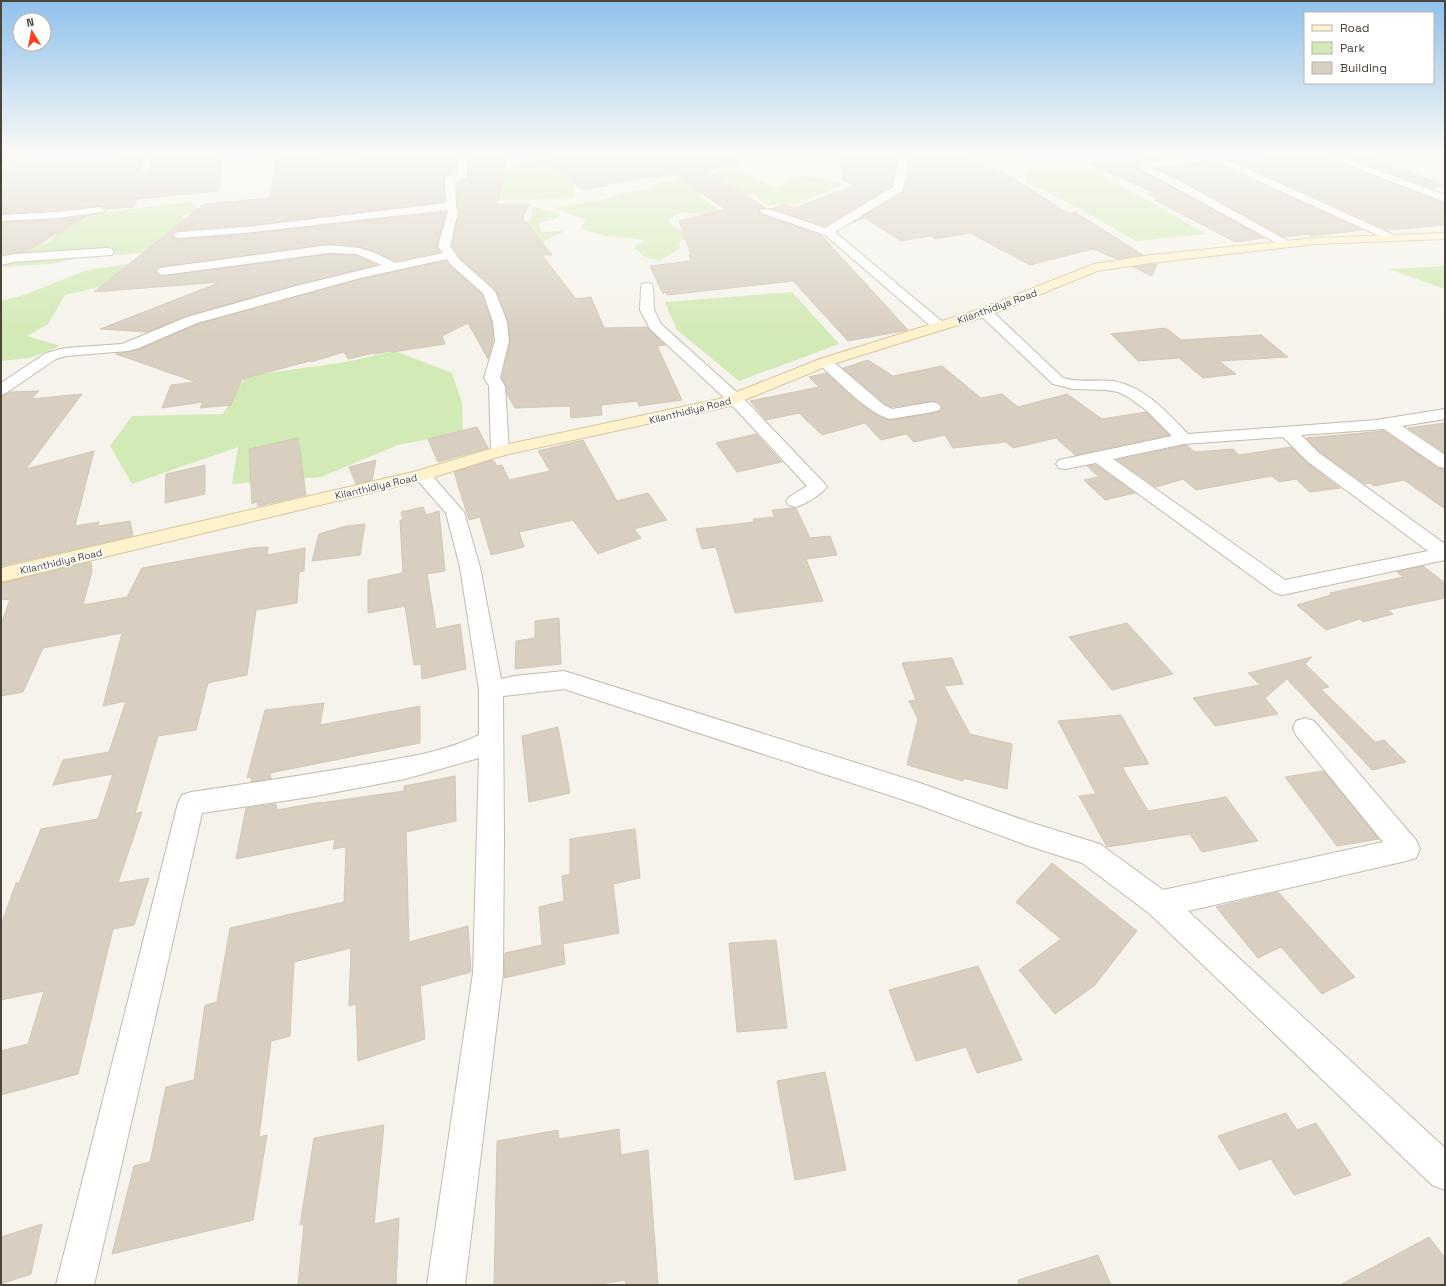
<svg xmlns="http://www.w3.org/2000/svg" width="1446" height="1286" font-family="'Space Grotesk',sans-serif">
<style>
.green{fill:#d2eab5}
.building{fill:#d8cfc1;stroke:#d3c7b4}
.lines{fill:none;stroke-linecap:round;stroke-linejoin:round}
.lane-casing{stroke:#c2bbae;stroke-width:1}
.street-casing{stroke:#c2bbae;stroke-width:2}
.secondary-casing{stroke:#d6c79b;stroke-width:2}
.lane{fill:#fff;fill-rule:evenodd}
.street{fill:#fff;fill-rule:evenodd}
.secondary{fill:#fff3cd;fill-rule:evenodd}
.labels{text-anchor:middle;stroke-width:3.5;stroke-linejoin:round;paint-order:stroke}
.far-street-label{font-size:10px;fill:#4b4439;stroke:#fff}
</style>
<rect width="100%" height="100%" fill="#f6f3ec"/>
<!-- green -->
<g class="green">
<path d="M537 156 573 172 575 199 489 200V170L511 168 514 163 532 162Z"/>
<path d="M1065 167 1090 169 1151 202 1206 234 1136 241 1080 209 1027 182V171Z"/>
<path d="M735 170 776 187 800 175 846 184 796 204 767 205 753 194 732 198 720 191 699 195 718 210 705 215 684 212 666 219 677 230 711 228 679 242 680 248 659 261 643 256 634 247 645 240 606 236 580 229 586 220 554 208 607 199 620 194 652 187 657 182 691 178Z"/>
<path d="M191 202 201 214 182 215 187 231 199 229 239 233 227 244 118 255 108 252 51 264 4 267V256L27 244 48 243 57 234H43L67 227 84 215Z"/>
<path d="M533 207 560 214 555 219 539 223 542 232 567 230 531 248 463 249 453 241 462 227 492 228 531 220Z"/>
<path d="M128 264 127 272 116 283 65 295 48 324 27 336 60 346 30 358 1 361V301L24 295 87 270Z"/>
<path d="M1445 266V289L1389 269Z"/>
<path d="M792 292 839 344 739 381 677 330 665 302Z"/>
<path d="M395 351 452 373 462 403 463 432 398 445 321 477 232 484 238 447 132 484 110 446 132 416 223 414 246 376 346 362Z"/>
</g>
<!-- building -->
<g class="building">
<path d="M126 154H143L141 170 144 173 149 170 152 154H223L219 191 137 199 133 207 106 209 100 206 58 210 1 214V164L54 160 52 164 116 160 118 155Z"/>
<path d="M277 154H324V163L369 157 370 154H395L396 157 400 159 406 154H456V173L446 176 444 178V202L245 226 179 230 174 232 172 236 179 240 245 234 446 212 437 246 440 252 396 261 360 247 329 244 159 267 156 272 159 275 163 276 329 254 356 255 377 265 296 285 187 316 147 332 100 329 221 282 94 292 204 204 270 198Z"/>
<path d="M469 154H508L497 204H529L523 218 552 255H542L576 299 591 297 604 328 647 327 665 345 657 346 682 400 639 406 637 401 601 405 602 415 571 418 570 406 515 408 507 394 506 385 502 378 510 341 508 321 496 290 460 258 452 246 459 212 457 206V182L466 179 468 177Z"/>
<path d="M541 154H737L739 156 740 163 706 170 726 183H724L730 185 766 208H760L759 212 761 214 822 236 908 330 848 341 793 281 667 295 665 292 663 294 650 266 691 261 689 255H691L679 221 725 209 674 174 605 184 608 186 582 190Z"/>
<path d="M840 154H897L892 186 825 226 772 209 784 204 795 208 854 185 842 180Z"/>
<path d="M910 154H961L1012 177 1063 210 1069 213 1075 212 1143 255 1116 259 1093 249 1030 265 970 233 935 239 930 236 901 241 865 218 852 223 903 192 907 178Z"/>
<path d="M1319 154 1445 203V225L1388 230 1234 161 1270 158 1275 155Z"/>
<path d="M1339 154H1362L1445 186 1429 188Z"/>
<path d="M1182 155 1185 156 1154 158 1142 162 1138 168 1264 238 1235 242 1155 200H1159L1148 194 1155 193 1090 164Z"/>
<path d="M1215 163 1362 230 1312 236 1308 234 1283 237 1183 181 1156 168Z"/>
<path d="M87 216 25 252 1 255V222L58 220Z"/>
<path d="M446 261 450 266 482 294 492 322 493 341 488 359 468 323 442 336 445 344 392 352 391 351 374 354V353L348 359 344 352 311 362 310 361 242 379 231 405 200 408 203 402 162 408 171 385 196 382 116 354 140 349 198 324 360 279Z"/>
<path d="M1157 264 1152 276 1133 267 1151 264Z"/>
<path d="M1166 328 1181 340 1261 335 1288 357 1219 361 1236 374 1203 378 1179 358 1138 361 1111 334Z"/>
<path d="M868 360 893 376 942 366 981 398 1002 394 1018 407 1067 394 1102 419 1146 412 1169 435 1075 455 1056 438 1013 448 1006 442 953 448 945 435 914 442 906 434 881 440 865 423 822 435 799 413 766 420 750 401 819 387 809 377 826 373 862 405 880 417 889 420 933 413 940 411 942 406 939 403 933 401 892 407 885 404 843 368Z"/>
<path d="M39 391 31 399 82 394 26 469 94 451 75 526 99 522 98 526 130 521 133 536 1 566V396L10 392Z"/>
<path d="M1445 423V453L1408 428Z"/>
<path d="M477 427 488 448 438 462 428 439Z"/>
<path d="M1384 431 1438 468 1445 469V509L1404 480 1374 486 1370 483 1365 484 1320 452 1306 438Z"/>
<path d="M756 434 782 462 737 472 716 443Z"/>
<path d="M298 438 306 495 258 506 257 502 252 504 249 449Z"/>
<path d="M583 440 617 501 648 493 667 520 634 529 641 538 598 554 573 520 519 532 524 547 491 555 480 517 469 520 454 472 493 460 497 466 502 465 509 480 550 471 538 451Z"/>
<path d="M1186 445 1195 452 1233 449 1239 455 1291 447 1306 462 1340 488 1310 492 1296 479 1279 482 1272 476 1196 490 1183 479 1156 487 1117 460Z"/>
<path d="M376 460 372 480 356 484 349 467Z"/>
<path d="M205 465V494L165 503 166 474Z"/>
<path d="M1096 465 1135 493 1105 500 1084 480 1099 477 1087 466Z"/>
<path d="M423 507 426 515 439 511 445 571 427 574 436 629 460 624 466 669 422 679 421 664 414 665 405 606 368 613V580L403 573 400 520H403L401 512Z"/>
<path d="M792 508H796L810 538 830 536 837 555 806 559 823 601 735 613 716 547 702 549 696 529 754 522 753 519 775 517 772 510Z"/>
<path d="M365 524 360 555 312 561 319 534 346 526Z"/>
<path d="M268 547 267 555 305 548 304 571 299 572 297 603 256 610 247 675 208 683 196 730 158 736 135 814 142 812 118 883 149 878 134 925 113 929 78 1074 1 1095V1051L28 1044 44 991 1 1000V925L16 883H19L41 829 98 819 113 774 53 785 63 760 109 752 126 701 103 706 122 633 43 648 23 692 1 696V624L10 600 1 599V583L91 562 92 571 83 605 127 597 142 568 251 548Z"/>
<path d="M1423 566 1445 583V598L1388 610 1393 614 1363 622 1360 619 1326 630 1297 605 1331 595 1330 593 1403 577 1397 572Z"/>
<path d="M559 618 561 664 515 669 516 641 535 638V621Z"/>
<path d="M1127 623 1173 674 1112 690 1069 637Z"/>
<path d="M1312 657 1305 664 1329 687 1321 689 1375 742 1384 740 1406 762 1372 770 1287 679 1265 698 1278 714 1215 726 1193 698 1260 685 1248 673Z"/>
<path d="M952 658 963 684 944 686 970 734 1012 744 1007 789 963 778V781L907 765 918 719 909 701 916 700 902 663Z"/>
<path d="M324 703 320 725 420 706V743L270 773 271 779 251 782 252 777 247 778 265 710Z"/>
<path d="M1121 715 1149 764 1122 767 1148 811 1226 797 1258 841 1202 852 1190 834 1107 847 1079 796 1096 794 1058 721Z"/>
<path d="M558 727 570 793 529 802 522 736Z"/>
<path d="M1324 771 1379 839 1337 846 1285 777Z"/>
<path d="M455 776 456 821 406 832 409 942 468 926 471 972 420 986 425 1039 358 1061 356 1004 349 1006 351 948 294 962 290 1036 271 1041 259 1137 267 1135 253 1220 112 1254 134 1166 150 1162 166 1087 194 1080 205 1005 217 1002 230 928 344 902 346 847 333 849 335 839 236 859 246 808 276 804 277 810 321 802 320 803 404 791V786Z"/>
<path d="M635 829 640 878 613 884 619 933 563 944 565 964 504 978 505 953 542 945 539 907 564 901 562 876 570 874V839Z"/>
<path d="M1052 863 1137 931 1094 986 1055 1014 1019 970 1061 939 1016 902Z"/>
<path d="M1278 892 1355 977 1322 994 1281 947 1258 958 1216 907Z"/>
<path d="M776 940 787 1028 737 1032 729 943Z"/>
<path d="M978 966 1022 1060 977 1073 966 1047 916 1061 889 990Z"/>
<path d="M825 1072 846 1170 795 1180 777 1081Z"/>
<path d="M1286 1113 1297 1130 1316 1123 1351 1175 1294 1195 1271 1159 1239 1170 1218 1136Z"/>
<path d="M384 1125 374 1224 399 1218 396 1285H298L304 1224 300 1225 314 1138Z"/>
<path d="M619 1129 621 1155 648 1150 658 1285H626L625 1280 595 1285H494L497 1141 558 1130 559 1139Z"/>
<path d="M42 1224 31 1274 1 1284V1237Z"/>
<path d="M1429 1237 1445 1258V1285H1340Z"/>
<path d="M1098 1255 1111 1285H1019L1018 1280Z"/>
</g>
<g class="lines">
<defs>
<g id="lane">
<path d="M145 154H151L148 170 145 172 142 170Z"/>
<path d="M738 154H746L762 163 757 164Z"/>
</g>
<g id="street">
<path d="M36 154H80L76 157 1 163V157Z"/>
<path d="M396 154H405L400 158 397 157Z"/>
<path d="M458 154H468L467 176 466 178 455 181 456 206 458 212 450 246 459 259 495 291 507 322 509 341 500 378 505 386 509 451 506 455 500 456 494 455 491 451 489 386 484 378 495 341 493 322 483 293 451 265 447 259 360 278 197 323 139 348 128 351 66 356 56 359 6 393 1 395V383L46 353 65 348 122 344 187 317 296 286 382 265 356 254 329 253 163 275 159 274 157 271 159 268 329 245 360 248 375 253 396 263 443 253 438 246 448 212 447 210 245 233 179 238 175 237 173 235 175 233 179 232 245 227 446 203 445 179 446 177 457 174Z"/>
<path d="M899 154H909L906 178 902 191 835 232 944 323 946 326 944 329 939 330 934 329 825 235 761 213 760 211 761 209H769L825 228 893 187Z"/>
<path d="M1229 154H1274L1270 157 1228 160 1394 235 1396 237 1394 239H1386L1215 161 1150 167 1182 182 1290 242 1292 244 1290 246H1282L1139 168 1142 163 1154 160Z"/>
<path d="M1320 154H1334L1445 195V202Z"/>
<path d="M1438 154H1445V159Z"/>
<path d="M100 207 105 210 104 212 58 218 1 221V215L58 212Z"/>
<path d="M108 248 112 249 114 252 112 255 14 262 1 265V257L14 254Z"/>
<path d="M647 283 652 284 653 287 654 310 661 324 741 396 824 483 827 487C823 493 803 506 795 507 795 507 789 505 789 505L786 501 789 497 807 486 729 402 650 329 640 310 641 287 642 284Z"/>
<path d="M985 308 990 309 1063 378C1080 383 1096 379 1113 381 1145 387 1166 411 1188 434L1376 420 1445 409V419L1402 426 1445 455V468L1439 467 1384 429 1301 435 1319 453 1445 544V560L1282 595 1275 593 1096 463 1065 469 1059 468 1056 464 1059 460 1172 436 1146 410 1128 397 1118 392 1106 390 1073 389 1053 384 980 315 978 312 980 309ZM1283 437 1307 461 1428 551 1285 580 1113 459 1184 444Z"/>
<path d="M825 358 830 359 884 405 892 409 933 402 939 404 941 407 939 410 933 412 890 419C867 413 838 381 820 365L818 362 820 359Z"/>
<path d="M422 470 428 471 464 512 480 567 501 679 514 676 564 671 920 783 1026 821 1090 841 1100 844 1163 890 1383 842 1296 735 1293 728 1296 721 1305 718 1314 721 1416 840 1420 849 1416 858 1406 861 1188 911 1445 1148V1190L1432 1185 1150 914 1082 863 1026 845 916 804 564 689 503 696 504 837 503 973 465 1285H427L473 973 479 758 405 779 310 797 202 813 94 1285H56L178 803 182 795 191 792C252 783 313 774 374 763 409 757 447 751 479 735V690L460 567 446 513 413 475 416 471Z"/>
</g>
<path id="secondary" d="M1445 233V239L1315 244 1151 263 1097 271 990 315 830 365 730 406 504 455 428 479 1 582V568L417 471 500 446 719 399 820 359 980 309 1094 264 1151 255 1315 238Z"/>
</defs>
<!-- lane casing -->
<use href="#lane" class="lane-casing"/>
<!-- street casing -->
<use href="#street" class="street-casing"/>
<!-- secondary casing -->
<use href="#secondary" class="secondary-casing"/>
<!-- lane -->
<use href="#lane" class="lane"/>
<!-- street -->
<use href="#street" class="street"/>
<!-- secondary -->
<use href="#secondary" class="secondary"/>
</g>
<!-- sky -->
<linearGradient id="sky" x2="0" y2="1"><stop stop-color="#8fc1ec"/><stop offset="0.46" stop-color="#fbfaf6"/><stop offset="1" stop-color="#fbfaf6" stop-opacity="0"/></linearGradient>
<rect width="1446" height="334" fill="url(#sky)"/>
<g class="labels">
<!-- far-street labels -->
<g class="far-street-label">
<text transform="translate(997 306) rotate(-20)" y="4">Kilanthidiya Road</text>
<text transform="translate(690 410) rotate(-14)" y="4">Kilanthidiya Road</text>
<text transform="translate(376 486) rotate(-13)" y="4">Kilanthidiya Road</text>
<text transform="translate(61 561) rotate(-13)" y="4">Kilanthidiya Road</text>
</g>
</g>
<!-- border -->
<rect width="1446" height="1286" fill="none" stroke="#4b4439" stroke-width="4"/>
<!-- legend -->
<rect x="1304" y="12" width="130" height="72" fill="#ffffff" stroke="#b7b4b0"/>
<rect x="1312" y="25" width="20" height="6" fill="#fff3cd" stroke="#b7b4b0"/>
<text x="1340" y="32" font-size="12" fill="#4b4439">Road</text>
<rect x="1312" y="42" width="20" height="12" fill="#d2eab5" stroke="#b7b4b0"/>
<text x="1340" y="52" font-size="12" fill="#4b4439">Park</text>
<rect x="1312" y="62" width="20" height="12" fill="#d8cfc1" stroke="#b7b4b0"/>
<text x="1340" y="72" font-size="12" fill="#4b4439">Building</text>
<!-- north arrow -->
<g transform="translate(32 32) rotate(350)"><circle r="19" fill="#ffffff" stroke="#b7b4b0"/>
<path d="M0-3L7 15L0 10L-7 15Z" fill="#fc3f1d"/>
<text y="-6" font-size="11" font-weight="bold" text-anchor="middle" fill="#4b4439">N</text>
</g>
</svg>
